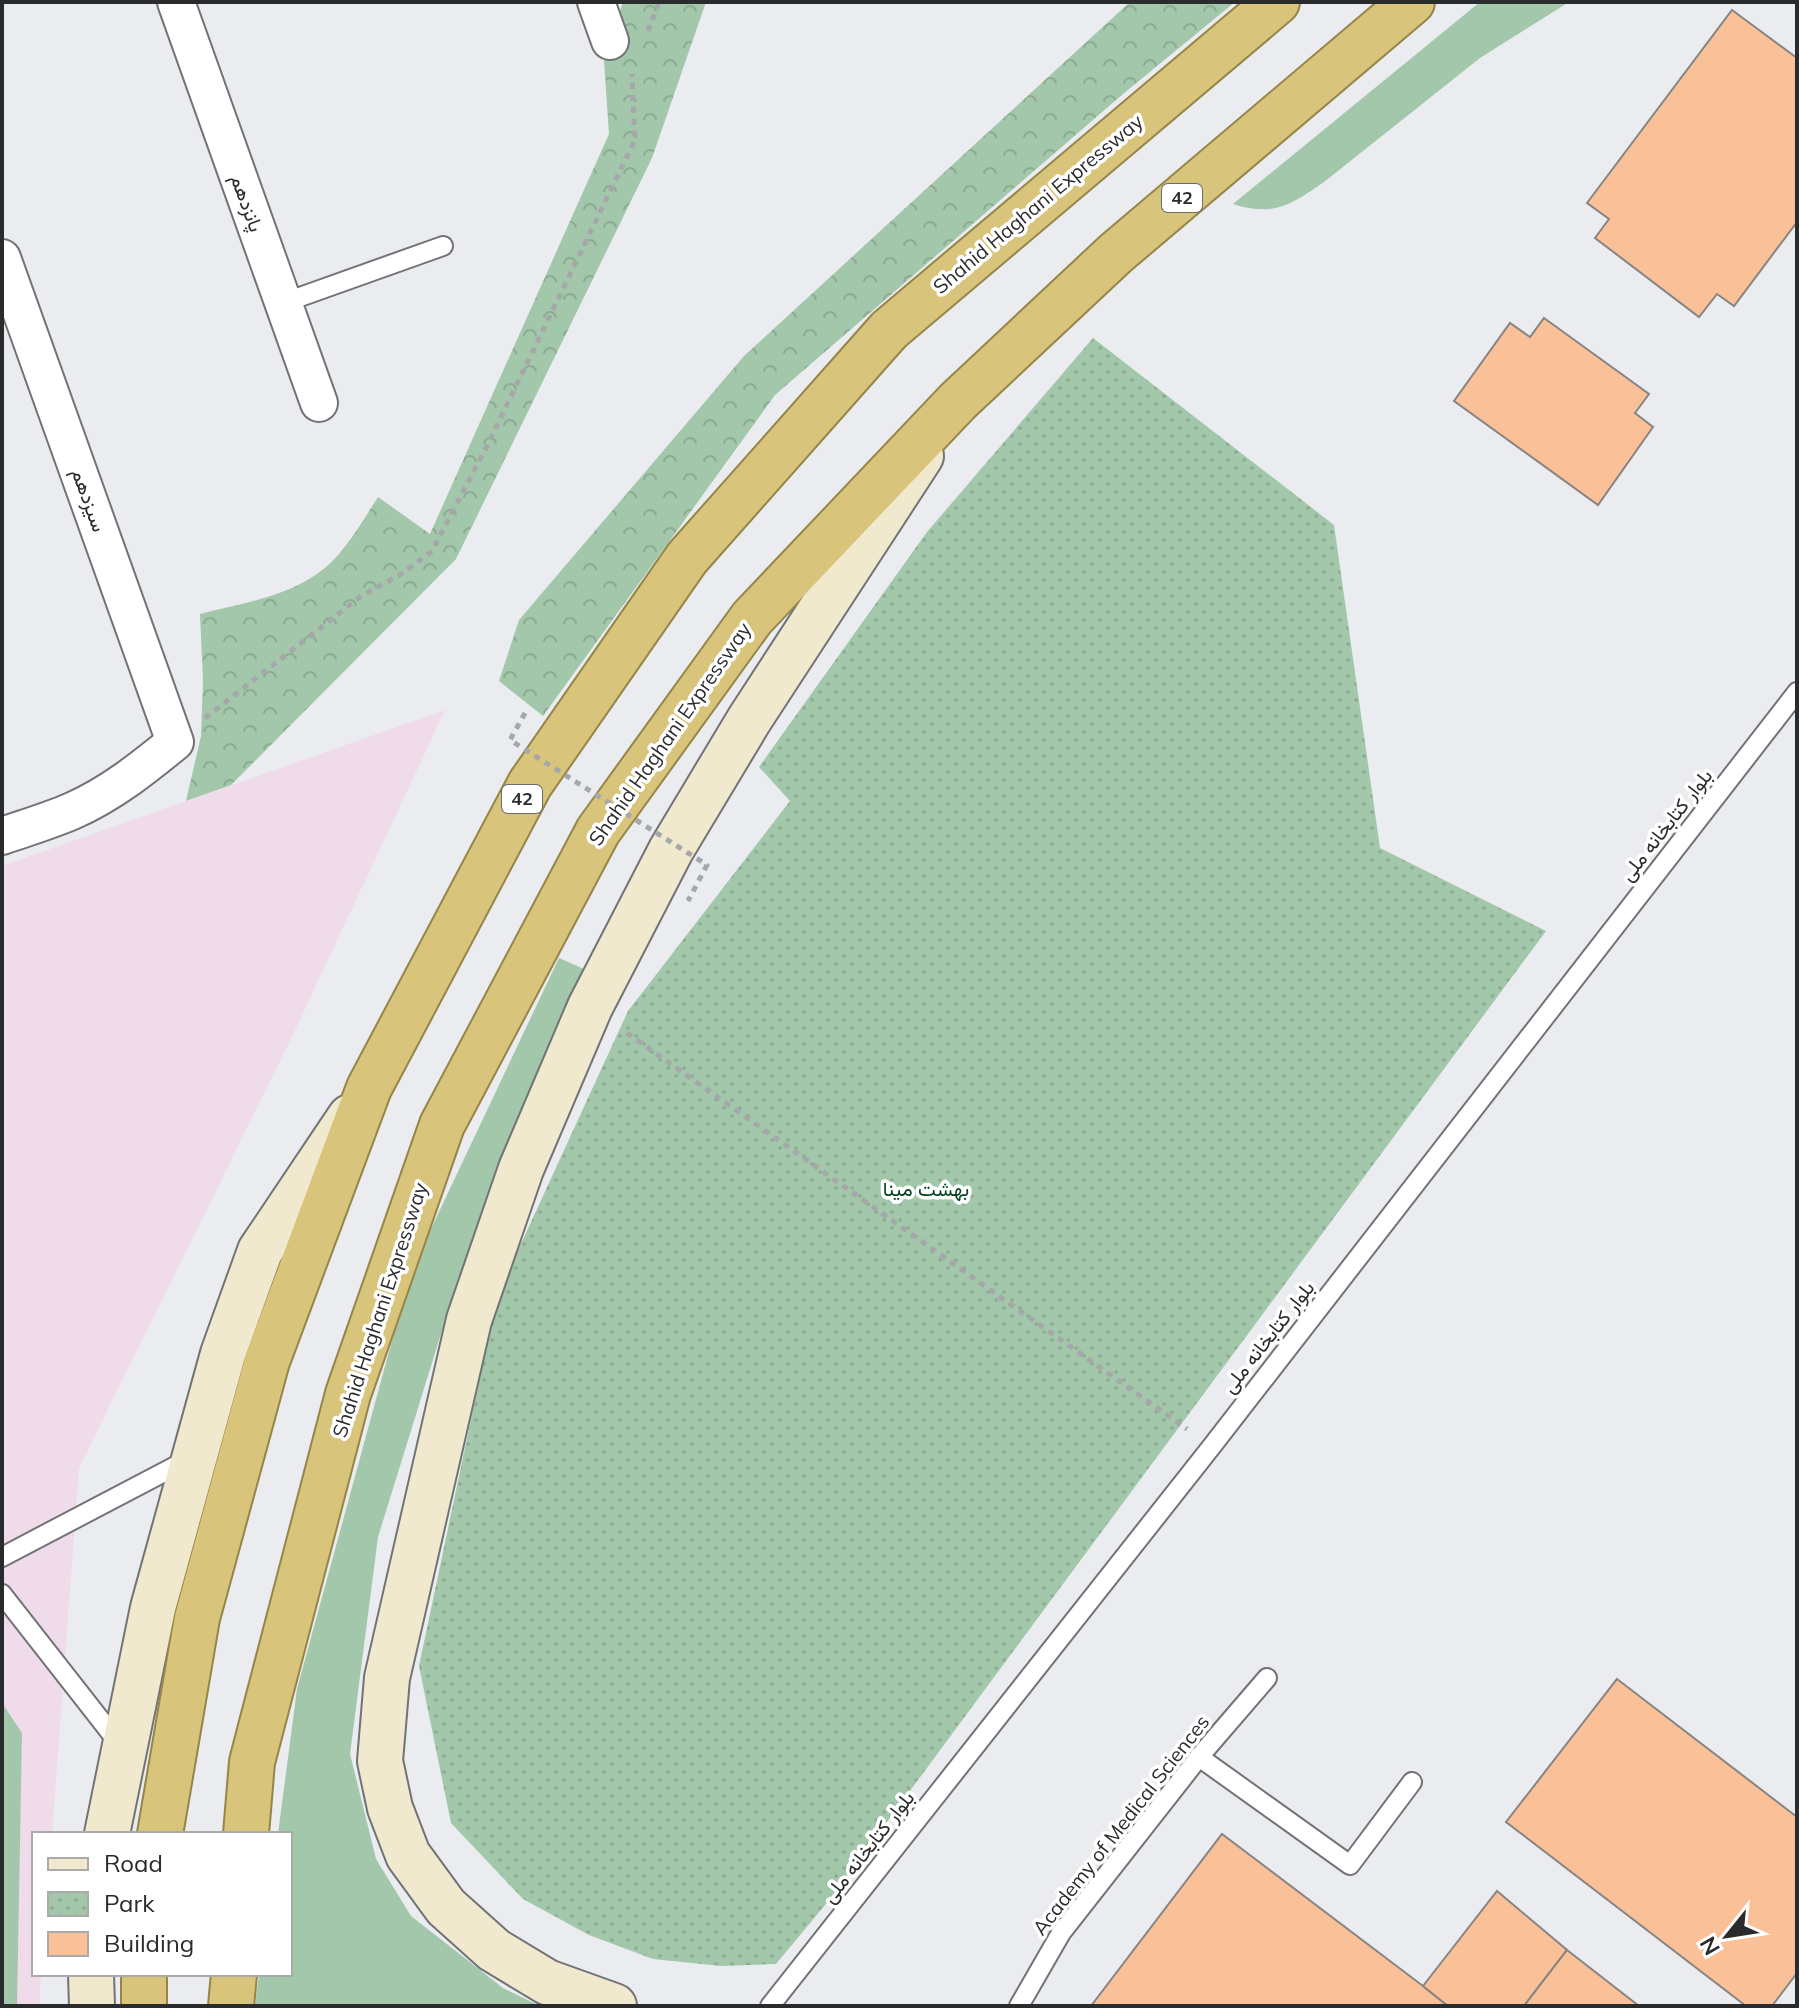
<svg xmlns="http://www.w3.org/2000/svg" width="1799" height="2008" font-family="Mulish,Vazirmatn,sans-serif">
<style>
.commercial{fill:#f0dbea}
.green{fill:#a2c7aa}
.forest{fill:url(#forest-crowns)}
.park{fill:url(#park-dots)}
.building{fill:#fac199;stroke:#878482;stroke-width:2}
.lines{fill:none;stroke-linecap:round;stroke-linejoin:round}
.service-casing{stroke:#717376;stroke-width:22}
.minor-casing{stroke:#717376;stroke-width:40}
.secondary-casing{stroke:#717376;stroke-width:48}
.trunk-casing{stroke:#958549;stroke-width:48}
.path{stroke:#a5a7aa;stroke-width:5;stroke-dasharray:6 6;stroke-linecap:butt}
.service{stroke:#fff;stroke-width:18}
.minor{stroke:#fff;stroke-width:36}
.secondary{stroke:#f1e9cd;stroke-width:44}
.trunk{stroke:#d8c47a;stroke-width:44}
.path-bridge{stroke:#a5a7aa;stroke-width:5;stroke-dasharray:6 6;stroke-linecap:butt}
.labels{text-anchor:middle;stroke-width:7;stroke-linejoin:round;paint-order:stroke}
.shield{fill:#fff;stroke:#6a6b6b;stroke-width:2}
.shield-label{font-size:18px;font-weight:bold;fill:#2a2b2c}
.street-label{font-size:20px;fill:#2a2b2c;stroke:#fff}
.park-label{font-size:20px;fill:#00441d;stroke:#fff}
</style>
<defs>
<pattern id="forest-crowns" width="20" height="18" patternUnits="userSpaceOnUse" patternTransform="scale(2)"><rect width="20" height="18" fill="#a2c7aa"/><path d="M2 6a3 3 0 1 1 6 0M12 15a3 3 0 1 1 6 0" fill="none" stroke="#8cab92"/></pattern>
<pattern id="park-dots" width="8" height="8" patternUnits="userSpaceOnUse" patternTransform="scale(2)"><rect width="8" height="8" fill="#a2c7aa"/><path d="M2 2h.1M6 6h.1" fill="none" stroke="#8cab92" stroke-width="1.8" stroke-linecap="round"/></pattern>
</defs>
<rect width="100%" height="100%" fill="#eaecf0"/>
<!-- commercial -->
<path class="commercial" d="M445 710 289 1043 79 1468 52 1834H34V1974H41L39 2006H2V866Z"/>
<!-- green -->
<g class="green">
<path d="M1480 2H1569L1480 58 1324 182C1291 205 1273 217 1233 204Z"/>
<path d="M559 958 593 973 458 1279 378 1537 350 1754 376 1859 411 1916 503 1988 540 2006H255L259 1974H290V1834H278L297 1689 411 1271Z"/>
<path d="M2 1703 22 1733 17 2006H2Z"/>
</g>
<!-- forest -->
<g class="forest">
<path d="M623 2H706L652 158 456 559 231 785 186 801 201 736 203 681 200 614C251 601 309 594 343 549 356 533 367 514 378 497L430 534 609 134 604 61Z"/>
<path d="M1130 2H1235L1123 94 775 395 543 716 499 681 519 620 744 356Z"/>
</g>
<!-- park -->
<path class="park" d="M1093 338 1334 525 1380 848 1546 931 830 1899 776 1964 721 1966 653 1959 589 1935 523 1899 451 1823 419 1666 497 1296 628 1011 790 801 759 767 927 532Z"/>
<!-- building -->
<g class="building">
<path d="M1732 10 1797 58V222L1734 306 1717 294 1699 317 1595 238 1609 219 1587 203Z"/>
<path d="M1544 318 1649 394 1635 413 1653 427 1598 505 1454 401 1510 323 1530 337Z"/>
<path d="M1617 1679 1797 1817V1973L1772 2006H1746L1506 1822Z"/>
<path d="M1222 1834 1423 1986 1448 2006H1091Z"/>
<path d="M1497 1891 1567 1950 1524 2006H1448L1423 1986Z"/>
<path d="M1567 1950 1639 2006H1524Z"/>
</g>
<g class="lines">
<defs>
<g id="service">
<path d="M283 303 443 246"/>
<path d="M2 1557 189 1459"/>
<path d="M2 1594 121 1746"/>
<path d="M1199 1757 1350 1865 1412 1782"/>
<path d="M770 2006 1212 1446 1797 692"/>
<path d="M1019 2006 1061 1933 1199 1757 1267 1678"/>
</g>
<g id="minor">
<path d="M176 2 319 403"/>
<path d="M596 2 610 41"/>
<path d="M2 258 175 742C143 768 111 794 72 811 49 821 25 828 2 836"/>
</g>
<g id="secondary">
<path d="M107 1834 153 1608 223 1354 260 1251 350 1117"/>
<path d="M91 1974 92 2006"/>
<path d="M614 2006 547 1982 494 1950 446 1907 408 1855 390 1808 380 1761 387 1678 469 1320 521 1169 590 1007 671 850 749 720 921 456"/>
</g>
<g id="trunk">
<path d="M160 1834 197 1618 267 1361 369 1088 530 784 687 558 889 330 1277 2"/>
<path d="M246 1834 252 1762 348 1394 442 1125 598 831 752 618 958 401 1116 253 1412 2"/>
<path d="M144 2006V1974"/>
<path d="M231 2006 234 1974"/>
</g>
</defs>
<!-- service casing -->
<use href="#service" class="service-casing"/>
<!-- minor casing -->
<use href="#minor" class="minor-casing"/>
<!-- secondary casing -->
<use href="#secondary" class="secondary-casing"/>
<!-- trunk casing -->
<use href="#trunk" class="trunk-casing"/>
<!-- path -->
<g class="path">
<path d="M648 31 659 2"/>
<path d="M205 718 360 597 403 573 432 551 486 448 635 140 632 74"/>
<path d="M627 1033 1187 1429"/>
</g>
<!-- service -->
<use href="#service" class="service"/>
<!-- minor -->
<use href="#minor" class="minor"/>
<!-- secondary -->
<use href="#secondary" class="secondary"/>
<!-- trunk -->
<use href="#trunk" class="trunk"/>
<!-- path-bridge -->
<path class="path-bridge" d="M525 713 510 740 707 865 688 901"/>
</g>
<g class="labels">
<!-- shield labels -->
<g class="shield">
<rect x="1162" y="184" width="40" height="28" rx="6"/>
<rect x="502" y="785" width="40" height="28" rx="6"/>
</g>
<g class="shield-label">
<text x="1182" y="204">42</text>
<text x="522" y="805">42</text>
</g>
<!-- street labels -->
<g class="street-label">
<text transform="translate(247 203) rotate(70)" y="7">پانزدهم</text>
<text transform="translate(1038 204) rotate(-40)" y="7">Shahid Haghani Expressway</text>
<text transform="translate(89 500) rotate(70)" y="7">سیزدهم</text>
<text transform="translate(670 734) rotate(-55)" y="7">Shahid Haghani Expressway</text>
<text transform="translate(1666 825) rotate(-52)" y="7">بلوار کتابخانه ملی</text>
<text transform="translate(380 1310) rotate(-72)" y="7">Shahid Haghani Expressway</text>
<text transform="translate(1268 1337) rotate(-52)" y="7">بلوار کتابخانه ملی</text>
<text transform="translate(1121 1825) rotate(-52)" y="7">Academy of Medical Sciences</text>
<text transform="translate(868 1847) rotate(-52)" y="7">بلوار کتابخانه ملی</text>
</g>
<!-- park labels -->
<g class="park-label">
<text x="926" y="1196">بهشت مينا</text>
</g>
</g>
<!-- border -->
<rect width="1799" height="2008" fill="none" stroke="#2a2b2c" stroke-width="8"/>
<!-- legend -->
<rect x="32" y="1832" width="260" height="144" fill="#ffffff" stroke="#aaaaab" stroke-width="2"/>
<rect x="48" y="1858" width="40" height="12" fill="#f1e9cd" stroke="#aaaaab" stroke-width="2"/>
<text x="104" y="1872" font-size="24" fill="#2a2b2c">Road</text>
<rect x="48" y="1892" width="40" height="24" fill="url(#park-dots)" stroke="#aaaaab" stroke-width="2"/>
<text x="104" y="1912" font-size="24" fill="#2a2b2c">Park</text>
<rect x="48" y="1932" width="40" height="24" fill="#fac199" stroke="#aaaaab" stroke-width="2"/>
<text x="104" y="1952" font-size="24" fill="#2a2b2c">Building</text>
<!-- north arrow -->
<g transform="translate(1727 1936) rotate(240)" stroke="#ffffff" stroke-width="6" paint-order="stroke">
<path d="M0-6L14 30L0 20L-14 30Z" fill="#2a2b2c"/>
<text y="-12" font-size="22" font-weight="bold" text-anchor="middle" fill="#2a2b2c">N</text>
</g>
</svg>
